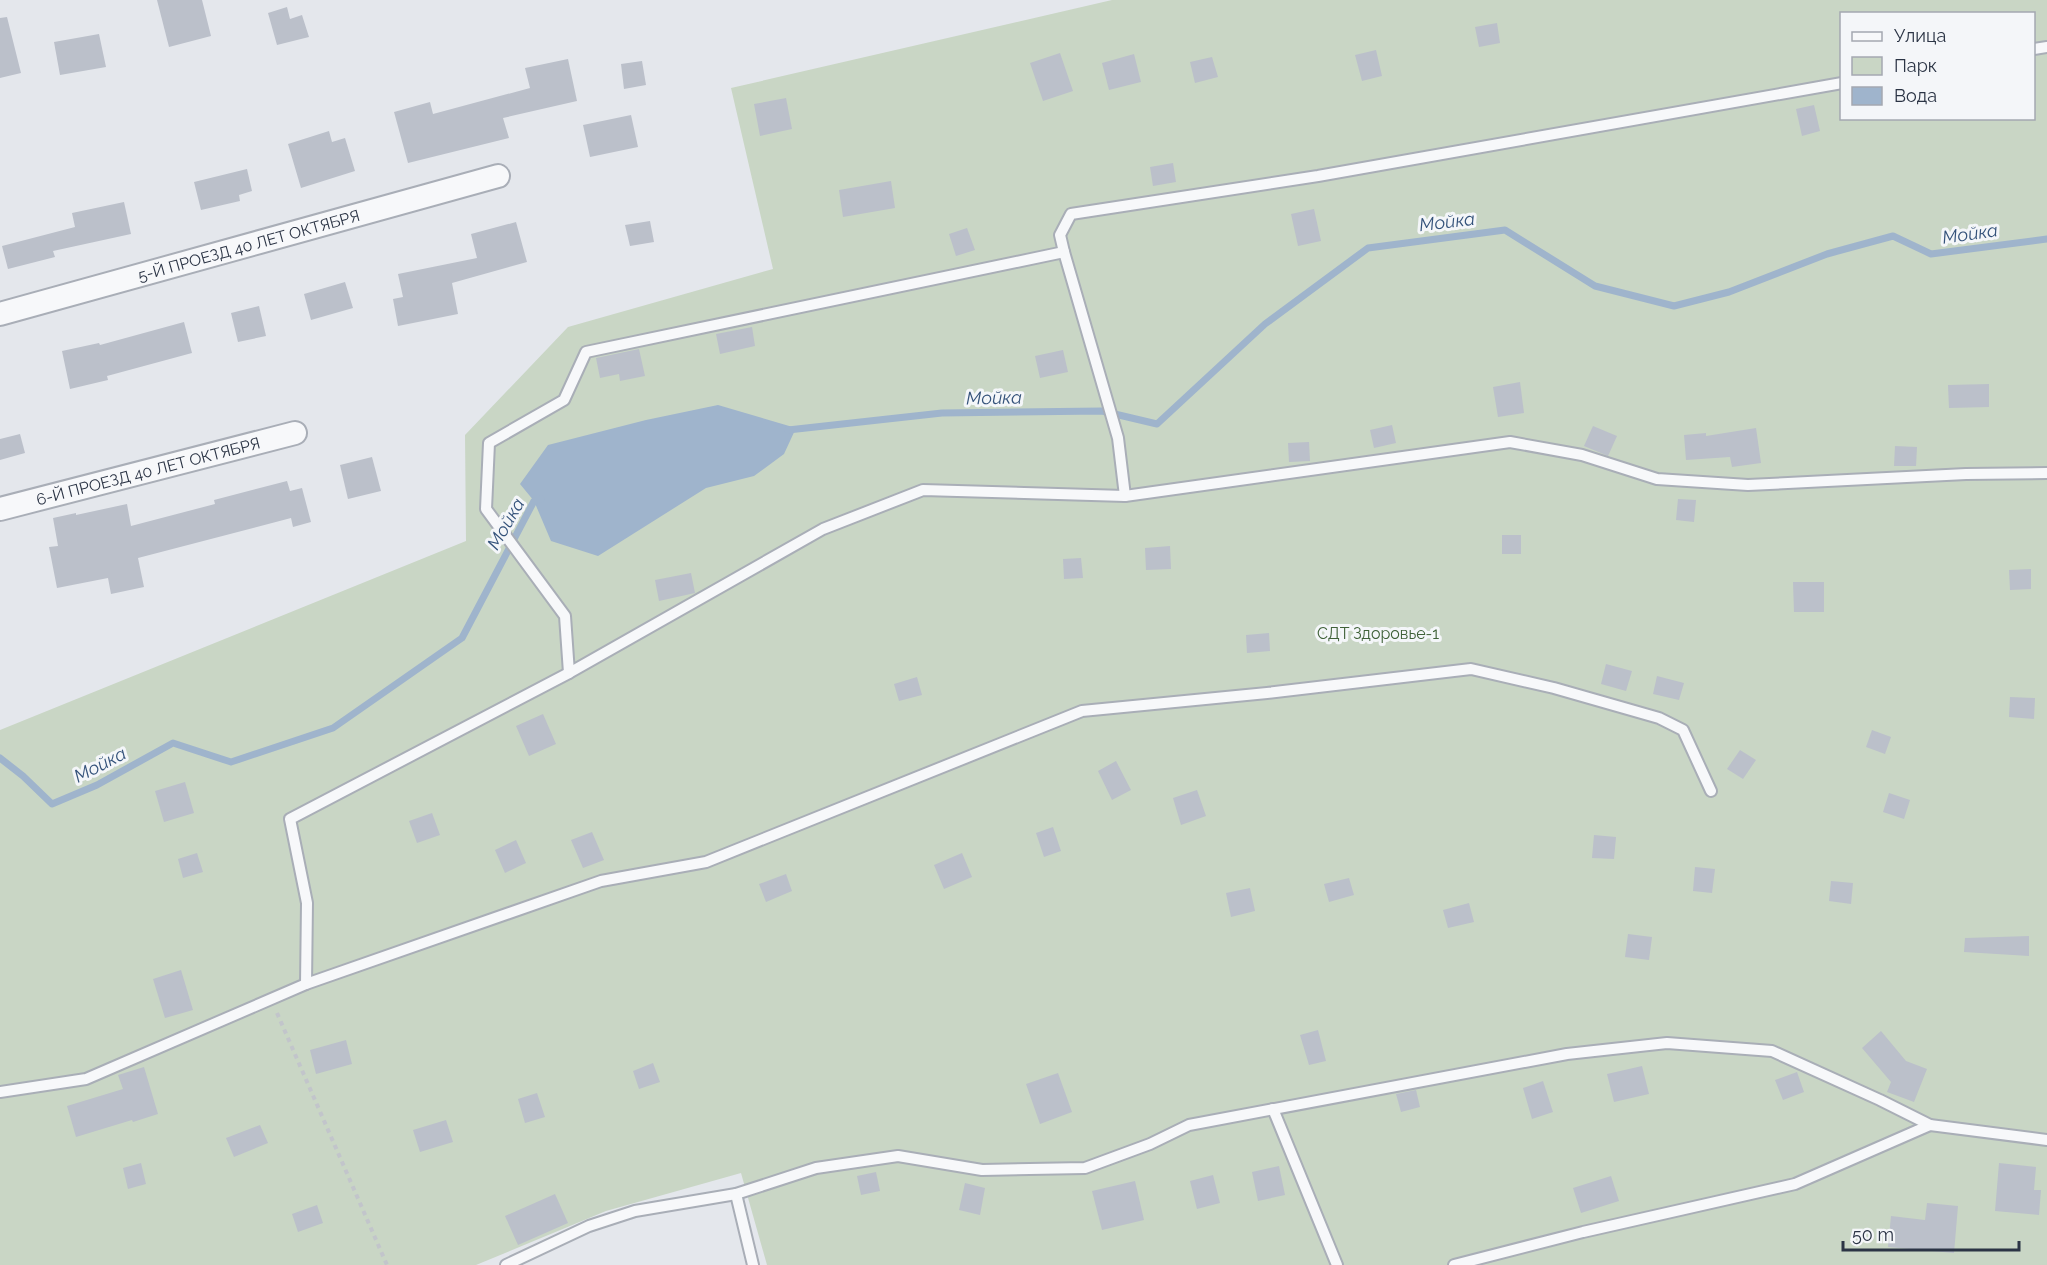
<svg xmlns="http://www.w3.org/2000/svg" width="2047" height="1265" font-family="Raleway,sans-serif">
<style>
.green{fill:#c9d6c5;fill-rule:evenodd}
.water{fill:#9fb4cc}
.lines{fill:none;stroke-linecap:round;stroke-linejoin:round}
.stream{stroke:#9fb4cc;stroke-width:7}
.building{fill:#bbc0ca}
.lane-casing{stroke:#a9aeb7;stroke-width:14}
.street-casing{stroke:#a9aeb7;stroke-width:26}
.path{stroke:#c2c5cb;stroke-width:4;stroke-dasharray:4.5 4.5;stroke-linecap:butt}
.lane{stroke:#f7f8fa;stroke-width:10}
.street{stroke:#f7f8fa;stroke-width:22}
.labels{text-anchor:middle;stroke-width:6;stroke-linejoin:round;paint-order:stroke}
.street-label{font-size:16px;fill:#2b3445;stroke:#f4f6f9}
.park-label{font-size:16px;fill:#3f6138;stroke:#f4f6f9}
.water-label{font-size:18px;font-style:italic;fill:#34527a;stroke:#f4f6f9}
</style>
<rect width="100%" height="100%" fill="#e4e7ec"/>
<!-- green -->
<path class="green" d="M1112 0H2047V1265H767L741 1173 606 1211 476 1265H0V730L466 541 465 435 568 327 773 269 731 88ZM1842 14H2034V118H1842Z"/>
<!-- water -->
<path class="water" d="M718 405 796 428 784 454 754 476 706 488 598 556 551 541 534 501 520 484 548 445 646 420Z"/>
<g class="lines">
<!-- stream -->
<g class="stream">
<path d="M788 430 942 413 1102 411 1157 424 1265 324 1368 248 1505 230 1595 286 1674 306 1729 292 1827 254 1893 236 1931 254 2047 239"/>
<path d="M0 758 23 776 52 804 97 785 173 743 231 762 333 728 462 638 534 501 541 499"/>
</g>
</g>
<!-- building -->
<g class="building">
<path d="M157 0H202L211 36 169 47Z"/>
<path d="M287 7 290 19 302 15 309 37 277 45 268 13Z"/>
<path d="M7 17 21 73 0 78V18Z"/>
<path d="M1497 23 1500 43 1479 47 1475 27Z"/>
<path d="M99 34 106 67 60 75 54 42Z"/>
<path d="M1376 50 1382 76 1362 81 1355 55Z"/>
<path d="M1060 53 1073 91 1043 101 1030 63Z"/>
<path d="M1134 54 1141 82 1109 90 1102 63Z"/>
<path d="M1212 57 1218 77 1195 83 1190 62Z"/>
<path d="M568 59 577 101 503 118 509 138 408 163 394 112 430 102 433 114 530 88 525 68Z"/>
<path d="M642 61 646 85 624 89 621 64Z"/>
<path d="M786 98 792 129 760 136 754 104Z"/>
<path d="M1814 105 1820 131 1802 136 1796 109Z"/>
<path d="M631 115 638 147 590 157 583 125Z"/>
<path d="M329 131 332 142 345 138 355 171 301 188 288 144Z"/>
<path d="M1173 163 1176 182 1153 186 1150 167Z"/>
<path d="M247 169 252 191 239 195 240 201 201 210 194 182Z"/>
<path d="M891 181 895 208 843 217 839 190Z"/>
<path d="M124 202 131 234 53 251 55 257 8 269 2 246 75 227 72 213Z"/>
<path d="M1314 209 1321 241 1298 246 1291 214Z"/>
<path d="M650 221 654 242 630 246 625 225Z"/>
<path d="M516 222 527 262 452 283 458 314 398 326 393 299 403 297 398 274 477 258 471 234Z"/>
<path d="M967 228 975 250 956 256 949 234Z"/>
<path d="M345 282 353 308 311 320 304 294Z"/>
<path d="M259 306 266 336 238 342 231 313Z"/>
<path d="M184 322 192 353 107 376 108 380 70 389 62 351 99 343 100 345Z"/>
<path d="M752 327 755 346 720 354 716 334Z"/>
<path d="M639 349 645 376 620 381 619 374 600 378 596 358Z"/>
<path d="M1063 350 1068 372 1040 378 1035 356Z"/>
<path d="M1520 382 1524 413 1498 417 1493 387Z"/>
<path d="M1989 384V407L1949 408 1948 385Z"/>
<path d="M1392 425 1396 443 1374 448 1370 430Z"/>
<path d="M1593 426 1617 436 1608 456 1584 446Z"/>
<path d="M1756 428 1761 463 1732 467 1730 457 1686 460 1684 435 1706 433V436Z"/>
<path d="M20 434 25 453 0 460V439Z"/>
<path d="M1309 442 1310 461 1289 462 1288 443Z"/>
<path d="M1895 446 1917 447 1916 466H1894Z"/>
<path d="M372 457 381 491 348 499 340 465Z"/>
<path d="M287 481 290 491 302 488 311 522 293 527 291 518 138 558 144 587 111 594 108 578 57 588 49 547 58 546 53 518 76 513V515L127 504 131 526 215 504 214 500Z"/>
<path d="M1678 499 1696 500 1694 522 1676 520Z"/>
<rect x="1502" y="535" width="19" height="19"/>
<path d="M1170 546 1171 569 1146 570 1145 548Z"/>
<path d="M1081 558 1083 578 1064 579 1063 559Z"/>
<path d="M2031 569V589L2010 590 2009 570Z"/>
<path d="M691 573 695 593 659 601 655 580Z"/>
<path d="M1793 582H1824V612H1794Z"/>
<path d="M1269 633 1270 651 1247 653 1246 635Z"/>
<path d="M1606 664 1632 671 1626 691 1601 684Z"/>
<path d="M1657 676 1684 683 1679 700 1653 694Z"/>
<path d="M917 677 922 695 899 701 894 684Z"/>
<path d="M2010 697 2035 698 2034 719 2009 717Z"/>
<path d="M543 714 556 744 529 756 516 726Z"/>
<path d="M1872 730 1891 737 1885 754 1866 747Z"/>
<path d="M1740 750 1756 760 1743 779 1727 769Z"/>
<path d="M1116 761 1131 790 1112 800 1098 771Z"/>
<path d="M185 782 194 813 164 822 155 791Z"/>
<path d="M1197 790 1206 816 1181 825 1173 798Z"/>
<path d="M1889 793 1910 800 1904 819 1883 812Z"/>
<path d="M432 813 440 835 417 843 409 821Z"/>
<path d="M1053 827 1061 851 1044 857 1036 833Z"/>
<path d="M592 832 604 860 583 868 571 840Z"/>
<path d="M1594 835 1616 837 1614 859 1592 858Z"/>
<path d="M516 840 526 863 505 873 495 850Z"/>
<path d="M197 853 203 872 183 878 178 859Z"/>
<path d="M962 853 972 877 944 889 934 865Z"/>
<path d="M1695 867 1715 869 1712 893 1693 891Z"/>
<path d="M786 874 792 891 766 902 759 884Z"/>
<path d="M1349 878 1354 895 1329 902 1324 884Z"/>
<path d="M1831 881 1853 883 1851 904 1829 901Z"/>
<path d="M1250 888 1255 911 1231 917 1226 893Z"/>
<path d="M1469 903 1474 922 1448 928 1443 910Z"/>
<path d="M1628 934 1652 937 1649 960 1625 957Z"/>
<path d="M2029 936V956L1964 952 1965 938Z"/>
<path d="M181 970 193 1010 165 1018 153 979Z"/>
<path d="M1318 1030 1326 1061 1309 1065 1300 1035Z"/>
<path d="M1881 1031 1906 1061 1927 1069 1914 1102 1887 1092 1891 1082 1862 1048Z"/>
<path d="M346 1040 352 1064 316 1074 310 1050Z"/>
<path d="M653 1063 660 1082 639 1089 633 1071Z"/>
<path d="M1642 1066 1649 1094 1614 1102 1607 1074Z"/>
<path d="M144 1067 158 1114 133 1122 132 1120 76 1137 67 1106 123 1089 118 1075Z"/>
<path d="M1797 1072 1804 1092 1783 1100 1775 1080Z"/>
<path d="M1058 1073 1072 1112 1040 1124 1026 1084Z"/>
<path d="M1543 1081 1553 1112 1532 1119 1523 1088Z"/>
<path d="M1416 1090 1420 1107 1401 1112 1396 1094Z"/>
<path d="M537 1093 545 1117 525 1123 518 1099Z"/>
<path d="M446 1120 453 1142 420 1152 413 1130Z"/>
<path d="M260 1125 268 1143 234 1157 226 1138Z"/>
<path d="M141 1163 146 1184 128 1189 123 1168Z"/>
<path d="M1999 1163 2036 1167 2034 1190H2041L2039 1215 1995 1211Z"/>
<path d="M1279 1166 1285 1195 1258 1201 1252 1172Z"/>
<path d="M876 1172 880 1191 861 1195 857 1176Z"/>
<path d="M1213 1175 1220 1203 1197 1209 1190 1181Z"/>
<path d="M1611 1176 1619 1201 1581 1213 1573 1188Z"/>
<path d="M1135 1181 1144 1220 1102 1230 1092 1191Z"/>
<path d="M965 1183 985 1188 980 1215 959 1210Z"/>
<path d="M555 1194 568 1223 518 1245 505 1216Z"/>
<path d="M1927 1203 1958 1206 1954 1253 1888 1247 1891 1216 1925 1220Z"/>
<path d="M317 1205 323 1223 298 1232 292 1214Z"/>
</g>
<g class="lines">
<defs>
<g id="lane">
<path d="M2034 49 2047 47"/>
<path d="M1064 252 1060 235 1071 214 1318 176 1842 83"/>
<path d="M569 673 565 616 486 509 489 443 564 400 586 352 1064 252 1118 438 1125 496"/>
<path d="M306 984 307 903 290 819 569 673 823 529 923 490 1125 496 1510 442 1582 455 1657 479 1748 485 1966 474 2047 473"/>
<path d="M0 1092 86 1079 306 984 601 881 706 862 1082 711 1267 693 1471 669 1554 688 1659 718 1683 730 1711 791"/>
<path d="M1273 1109 1337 1265"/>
<path d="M736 1194 753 1265"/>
<path d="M506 1265 589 1226 635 1211 736 1194 816 1168 898 1156 982 1170 1085 1168 1150 1144 1189 1125 1567 1054 1667 1043 1772 1051 1880 1100 1930 1125 2047 1140"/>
<path d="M1454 1265 1583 1232 1795 1184 1930 1125"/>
</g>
<g id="street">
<path id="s1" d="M0 314 498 176"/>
<path id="s2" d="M0 509 295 433"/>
</g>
</defs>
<!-- lane casing -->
<use href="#lane" class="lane-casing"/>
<!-- street casing -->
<use href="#street" class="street-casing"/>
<!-- path -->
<path class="path" d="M277 1013 387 1265"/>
<!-- lane -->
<use href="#lane" class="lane"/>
<!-- street -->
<use href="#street" class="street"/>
</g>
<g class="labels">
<!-- street labels -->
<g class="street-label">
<text dy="6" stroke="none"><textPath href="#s1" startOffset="258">5-Й ПРОЕЗД 40 ЛЕТ ОКТЯБРЯ</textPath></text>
<text dy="6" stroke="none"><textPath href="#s2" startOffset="153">6-Й ПРОЕЗД 40 ЛЕТ ОКТЯБРЯ</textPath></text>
</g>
<!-- park labels -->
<g class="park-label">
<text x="1378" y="639">СДТ Здоровье-1</text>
</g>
<!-- water labels -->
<g class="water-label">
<text transform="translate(1447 222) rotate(-7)" y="6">Мойка</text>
<text transform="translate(1970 234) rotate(-8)" y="6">Мойка</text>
<text transform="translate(994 398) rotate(-1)" y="6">Мойка</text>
<text transform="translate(506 524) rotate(-60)" y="6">Мойка</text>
<text transform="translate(100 765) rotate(-27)" y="6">Мойка</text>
</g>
</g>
<!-- legend -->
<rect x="1840" y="12" width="195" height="108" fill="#f4f6f9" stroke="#a4a8b1" stroke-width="1.5"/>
<rect x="1852" y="32" width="30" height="9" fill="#f7f8fa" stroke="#a4a8b1" stroke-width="1.5"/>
<text x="1894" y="42" font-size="18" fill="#2b3445">Улица</text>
<rect x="1852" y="57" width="30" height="18" fill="#c9d6c5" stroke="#a4a8b1" stroke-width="1.5"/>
<text x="1894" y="72" font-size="18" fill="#2b3445">Парк</text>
<rect x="1852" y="87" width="30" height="18" fill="#9fb4cc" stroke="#a4a8b1" stroke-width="1.5"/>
<text x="1894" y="102" font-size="18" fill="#2b3445">Вода</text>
<!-- scale -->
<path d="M1843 1241v9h176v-9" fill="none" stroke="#2b3445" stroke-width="3"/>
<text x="1852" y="1241" font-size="18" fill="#2b3445" stroke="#f4f6f9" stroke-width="4.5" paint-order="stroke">50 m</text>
</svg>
